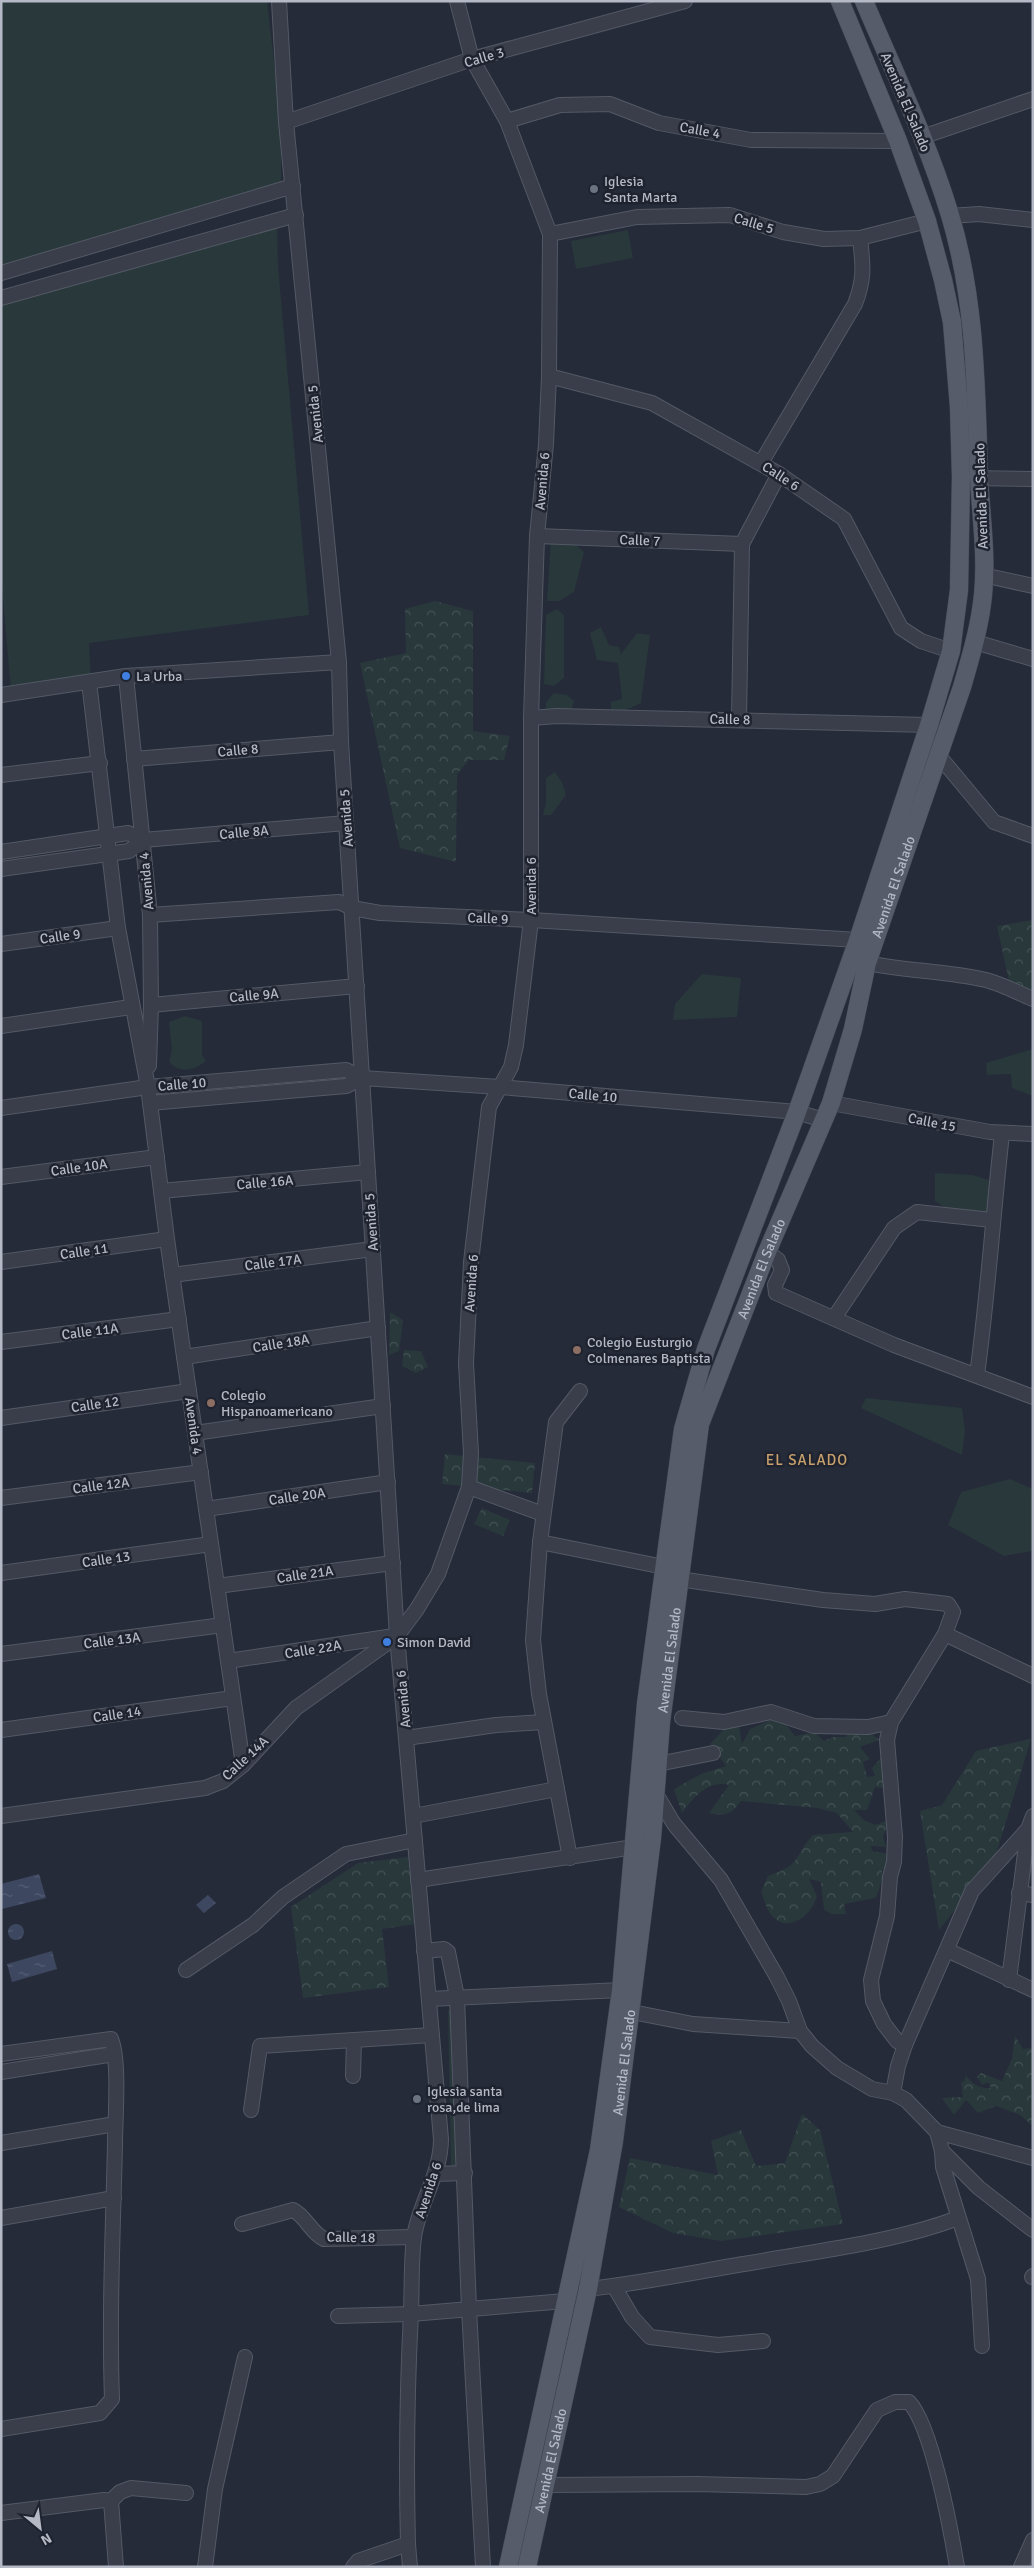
<svg xmlns="http://www.w3.org/2000/svg" width="1034" height="2568" font-family="Signika,sans-serif">
<style>
.green{fill:#28383b}
.forest{fill:url(#forest-crowns)}
.water{fill:url(#water-ripples)}
.lines{fill:none;stroke-linecap:round;stroke-linejoin:round}
.minor-casing{stroke:#545965;stroke-width:16}
.major-casing{stroke:#424753;stroke-width:19}
.minor{stroke:#393e4a;stroke-width:14}
.major{stroke:#575c6a;stroke-width:18}
.worship-dot{fill:#6b7280;stroke:#1e232f;stroke-width:2}
.shop-dot{fill:#3f7fe0;stroke:#1e232f;stroke-width:2}
.education-dot{fill:#8d6e63;stroke:#1e232f;stroke-width:2}
.labels{text-anchor:middle;stroke-width:5;stroke-linejoin:round;paint-order:stroke}
.street-label{font-size:14px;fill:#b4b9c5;stroke:#1e232f}
.poi-label{font-size:14px;fill:#b4b9c5;stroke:#1e232f;text-anchor:start}
.neighbourhood-label{font-size:15px;letter-spacing:1px;fill:#c8a16d;stroke:#1e232f}
</style>
<defs>
<pattern id="forest-crowns" width="20" height="18" patternUnits="userSpaceOnUse" patternTransform="scale(1.25)"><rect width="20" height="18" fill="#28383b"/><path d="M2 6a3 3 0 1 1 6 0M12 15a3 3 0 1 1 6 0" fill="none" stroke="#455356"/></pattern>
<pattern id="water-ripples" width="26" height="14" patternUnits="userSpaceOnUse" patternTransform="scale(1.25)"><rect width="26" height="14" fill="#3d4760"/><path d="M2 4q2-2 4 0t4 0M15 11q2-2 4 0t4 0" fill="none" stroke="#575f75"/></pattern>
</defs>
<rect width="100%" height="100%" fill="#252b39"/>
<!-- green -->
<g class="green">
<path d="M1 1H267L281 122V185L1 266Z"/>
<path d="M277 225 278 266 309 615 89 643 91 680 11 690 1 576V306Z"/>
<path d="M628 230 633 258 576 269 571 241Z"/>
<path d="M551 539 570 540 584 552 574 592 559 601H547Z"/>
<path d="M557 609 564 615V678L554 686 544 684 546 615Z"/>
<path d="M601 627 609 645 619 647 621 654 637 633 650 635 641 703 624 711 611 710V702L622 699 618 663 597 660 590 633Z"/>
<path d="M554 693 567 695 574 701 571 711H546V702Z"/>
<path d="M555 772 562 782 566 795 551 815H543L546 803V778Z"/>
<path d="M702 974 741 978 737 1017 673 1020 675 1004Z"/>
<path d="M185 1016 202 1021V1055L206 1061C195 1070 179 1075 169 1061L172 1050 169 1022Z"/>
<path d="M1033 1049V1096L1012 1088 1011 1074 987 1075 986 1063Z"/>
<path d="M935 1173 973 1175 991 1181 986 1217 952 1213 935 1201Z"/>
<path d="M866 1398 962 1408 965 1430 962 1455 861 1408Z"/>
<path d="M1010 1479 1033 1489V1551L1004 1556 948 1525 961 1492Z"/>
<path d="M448 2011H457L460 2167 451 2168Z"/>
</g>
<!-- forest -->
<g class="forest">
<path d="M435 601 473 611V731L510 736 504 760H469L457 774 456 862 400 848 360 663 406 653 405 609Z"/>
<path d="M1033 920V992L1009 981 997 926Z"/>
<path d="M390 1312 403 1320 399 1351 389 1355Z"/>
<path d="M404 1350 421 1351 428 1367 416 1373 402 1366Z"/>
<path d="M445 1454 535 1463 532 1493 442 1484Z"/>
<path d="M482 1508 510 1520 503 1536 474 1524Z"/>
<path d="M773 1719 783 1721 795 1736 814 1732 824 1741 833 1737H845L853 1727 872 1734 879 1740 860 1747 870 1759 863 1762 867 1777 875 1776 872 1768 884 1755 885 1788 875 1787 867 1810H854L864 1820 875 1825 890 1819 883 1837 886 1847 871 1846 872 1851 888 1854 889 1870 882 1869V1880L876 1898 844 1904 846 1914H832L824 1910 821 1882 809 1879 817 1896C813 1913 790 1934 773 1917 767 1911 764 1900 761 1892L768 1876C803 1864 792 1858 813 1835L853 1832 837 1813 818 1808 741 1801C731 1814 727 1817 709 1813L729 1785C708 1780 694 1797 682 1813L674 1789 701 1774 726 1766 710 1744 727 1726H739L742 1744 750 1729Z"/>
<path d="M1031 1739 994 1861 939 1930 920 1811 942 1805 976 1751Z"/>
<path d="M408 1857 416 1924 382 1929 389 1987 303 1998 291 1907 358 1863Z"/>
<path d="M1015 2036 1023 2049 1033 2048V2126L1020 2115 996 2106 978 2113 966 2100 954 2115 942 2098 963 2097 961 2081 964 2082 966 2075C972 2084 980 2089 991 2088L988 2082 982 2085 977 2077 981 2073 1002 2081 1012 2059Z"/>
<path d="M802 2114 820 2130 843 2224 721 2241 673 2233 619 2207 630 2158 718 2175 711 2141 741 2130 756 2166 785 2163Z"/>
</g>
<!-- water -->
<g class="water">
<path d="M39 1874 46 1898 2 1909 1 1884Z"/>
<path d="M208 1895 216 1903 204 1913 196 1905Z"/>
<circle cx="16" cy="1932" r="8"/>
<path d="M52 1951 57 1969 12 1982 7 1964Z"/>
</g>
<g class="lines">
<defs>
<g id="minor">
<path d="M279 1 286 122 339 662 341 742 397 1636 441 2139C441 2174 419 2203 414 2237 411 2262 412 2288 411 2313 407 2390 406 2466 408 2544L410 2567"/>
<path d="M507 121 560 105 610 104 659 123 751 140 898 141"/>
<path d="M286 122 472 59 685 1"/>
<path d="M922 137 1033 99"/>
<path d="M950 216 979 214 1033 220"/>
<path d="M550 234 637 217 730 215 783 232 824 239 860 238 927 221"/>
<path d="M1 273 293 186"/>
<path d="M1 298 296 215"/>
<path d="M549 376 652 403 779 474 844 519 901 628 921 641 951 651"/>
<path d="M761 463 855 304C865 278 863 265 860 238"/>
<path d="M969 478 1033 479"/>
<path d="M537 536 742 544"/>
<path d="M983 575 1033 586"/>
<path d="M975 642 1033 659"/>
<path d="M126 676 150 915 151 1005 149 1066"/>
<path d="M89 682 118 928 148 1087 167 1239 243 1765"/>
<path d="M1 695 126 676 339 662"/>
<path d="M531 718 557 716 929 725"/>
<path d="M739 719 742 544 779 474"/>
<path d="M939 756 994 822 1033 836"/>
<path d="M134 759 341 742"/>
<path d="M1 775 100 763"/>
<path d="M1 852 128 833 143 840 346 823"/>
<path d="M1 869 129 851 143 840"/>
<path d="M150 915 339 902 352 908 380 913 531 920 858 940"/>
<path d="M1 944 118 928"/>
<path d="M867 963C906 971 946 971 986 980 1002 984 1018 993 1033 999"/>
<path d="M151 1005 357 986"/>
<path d="M1 1026 131 1007"/>
<path d="M150 1103 346 1086 362 1078"/>
<path d="M831 1103 990 1132 1033 1134"/>
<path d="M1 1108 148 1087 346 1070 362 1078 500 1087 797 1112 823 1120"/>
<path d="M1 1177 157 1157"/>
<path d="M161 1191 368 1172"/>
<path d="M767 1252 778 1260 782 1270 775 1285 776 1293 894 1345 1033 1397"/>
<path d="M1 1262 167 1239"/>
<path d="M172 1275 373 1249"/>
<path d="M834 1318 894 1228 917 1212 992 1220"/>
<path d="M1 1342 179 1319"/>
<path d="M184 1357 378 1328"/>
<path d="M977 1375C988 1295 993 1214 1002 1134"/>
<path d="M1 1418 189 1391"/>
<path d="M195 1433 383 1406"/>
<path d="M469 1487 543 1514"/>
<path d="M1 1498 201 1472"/>
<path d="M206 1509 388 1482"/>
<path d="M540 1542 664 1567"/>
<path d="M1 1573 211 1544"/>
<path d="M679 1579 823 1600 875 1604 905 1599 948 1604 953 1612 945 1634 891 1722 887 1740 895 1837 894 1862 890 1877 887 1916 871 1980 873 2001 884 2024 897 2041 905 2045"/>
<path d="M217 1586 393 1563"/>
<path d="M945 1634 1033 1676"/>
<path d="M1 1654 223 1625"/>
<path d="M228 1661 394 1636"/>
<path d="M682 1718 724 1722 771 1712 814 1726 868 1727 891 1722"/>
<path d="M1 1730 233 1698"/>
<path d="M406 1738 496 1725 544 1722"/>
<path d="M658 1764 713 1753"/>
<path d="M656 1794 674 1824 721 1880 777 1977 789 2001 800 2031 812 2046 837 2068 872 2089 893 2093 906 2100 937 2132 1033 2158"/>
<path d="M1 1816 205 1788 223 1781 243 1765 296 1708 397 1636 417 1609 438 1574 469 1487 471 1453 466 1363 471 1262 489 1107 511 1067 516 1045 531 920V718L537 536 546 444 549 376 550 234 507 121 472 59 457 1"/>
<path d="M413 1816 557 1789"/>
<path d="M570 1858 539 1694 533 1640 540 1542 556 1422 580 1391"/>
<path d="M418 1880 634 1847"/>
<path d="M1019 1893 1033 1895"/>
<path d="M947 1950 1033 1990"/>
<path d="M424 1951 444 1949 448 1952 457 1997 469 2309 483 2567"/>
<path d="M186 1970 253 1925 283 1897 346 1854 415 1840"/>
<path d="M1009 1980 1028 1829"/>
<path d="M429 1999 621 1990"/>
<path d="M632 2012 693 2024 800 2031"/>
<path d="M1 2054 111 2039C120 2060 115 2120 115 2145 113 2229 109 2314 112 2399L100 2413 1 2429"/>
<path d="M1 2072 114 2054"/>
<path d="M353 2076 354 2040"/>
<path d="M893 2093 898 2066 905 2045 972 1891 1028 1829 1033 1816"/>
<path d="M251 2110 260 2046 432 2035"/>
<path d="M937 2132 942 2151 943 2167 978 2279 982 2346"/>
<path d="M1 2143 115 2124"/>
<path d="M942 2151 979 2188 1033 2230"/>
<path d="M435 2174 465 2173"/>
<path d="M1 2218 114 2198"/>
<path d="M242 2224 293 2210C306 2216 310 2232 324 2239L414 2237"/>
<path d="M1032 2277 1033 2276"/>
<path d="M614 2286 632 2317 650 2337 718 2345 763 2341"/>
<path d="M588 2289C642 2283 695 2272 750 2263 817 2251 895 2242 958 2218"/>
<path d="M338 2316 411 2314 565 2301"/>
<path d="M545 2485 697 2484 806 2487 820 2484 833 2476 877 2410 895 2402H909C932 2426 951 2531 957 2567"/>
<path d="M111 2501 120 2492 131 2488 186 2493"/>
<path d="M111 2501 116 2567"/>
<path d="M1 2513 104 2500 111 2501"/>
<path d="M205 2567 215 2489 245 2357"/>
<path d="M353 2567 358 2561 408 2544"/>
<path d="M1021 2567 1033 2540"/>
</g>
<g id="major">
<path d="M508 2567 599 2150 621 1990 646 1704 683 1429 706 1349 797 1112 858 940 929 725 951 651 959 590 961 477 959 407 952 322 943 280 927 221 898 141 840 1"/>
<path id="s1" d="M527 2567 588 2289 614 2141 652 1838 661 1722 700 1424 767 1252 831 1103 853 1029 867 963 962 687C971 656 980 626 983 595 987 556 981 516 979 478 976 389 976 301 950 215 928 142 894 72 864 1"/>
</g>
</defs>
<!-- minor casing -->
<use href="#minor" class="minor-casing"/>
<!-- major casing -->
<use href="#major" class="major-casing"/>
<!-- minor -->
<use href="#minor" class="minor"/>
<!-- major -->
<use href="#major" class="major"/>
</g>
<!-- markers -->
<g class="worship-dot">
<circle cx="594" cy="189" r="5"/>
<circle cx="417" cy="2099" r="5"/>
</g>
<g class="shop-dot">
<circle cx="126" cy="676" r="5"/>
<circle cx="387" cy="1642" r="5"/>
</g>
<g class="education-dot">
<circle cx="577" cy="1350" r="5"/>
<circle cx="211" cy="1403" r="5"/>
</g>
<g class="labels">
<!-- street labels -->
<g class="street-label">
<text transform="translate(484 57) rotate(-16)" y="5">Calle 3</text>
<text transform="translate(906 102) rotate(67)" y="5">Avenida El Salado</text>
<text transform="translate(700 130) rotate(10)" y="5">Calle 4</text>
<text transform="translate(754 223) rotate(17)" y="5">Calle 5</text>
<text transform="translate(315 414) rotate(-96)" y="5">Avenida 5</text>
<text transform="translate(781 476) rotate(33)" y="5">Calle 6</text>
<text transform="translate(542 481) rotate(-85)" y="5">Avenida 6</text>
<text transform="translate(981 496) rotate(-92)" y="5">Avenida El Salado</text>
<text transform="translate(640 540) rotate(2)" y="5">Calle 7</text>
<text transform="translate(730 719) rotate(1)" y="5">Calle 8</text>
<text transform="translate(238 750) rotate(-5)" y="5">Calle 8</text>
<text transform="translate(346 818) rotate(-94)" y="5">Avenida 5</text>
<text transform="translate(244 832) rotate(-5)" y="5">Calle 8A</text>
<text transform="translate(146 881) rotate(-95)" y="5">Avenida 4</text>
<text transform="translate(531 886) rotate(-90)" y="5">Avenida 6</text>
<text dy="5" stroke="none"><textPath href="#s1" startOffset="1729">Avenida El Salado</textPath></text>
<text transform="translate(488 918) rotate(2)" y="5">Calle 9</text>
<text transform="translate(60 936) rotate(-8)" y="5">Calle 9</text>
<text transform="translate(254 995) rotate(-5)" y="5">Calle 9A</text>
<text transform="translate(182 1084) rotate(-5)" y="5">Calle 10</text>
<text transform="translate(593 1095) rotate(5)" y="5">Calle 10</text>
<text transform="translate(932 1122) rotate(11)" y="5">Calle 15</text>
<text transform="translate(79 1167) rotate(-8)" y="5">Calle 10A</text>
<text transform="translate(265 1182) rotate(-5)" y="5">Calle 16A</text>
<text transform="translate(371 1222) rotate(-94)" y="5">Avenida 5</text>
<text transform="translate(84 1251) rotate(-8)" y="5">Calle 11</text>
<text transform="translate(273 1262) rotate(-7)" y="5">Calle 17A</text>
<text dy="5" stroke="none"><textPath href="#s1" startOffset="1324">Avenida El Salado</textPath></text>
<text transform="translate(471 1283) rotate(-86)" y="5">Avenida 6</text>
<text transform="translate(90 1331) rotate(-7)" y="5">Calle 11A</text>
<text transform="translate(281 1343) rotate(-9)" y="5">Calle 18A</text>
<text transform="translate(95 1404) rotate(-8)" y="5">Calle 12</text>
<text transform="translate(194 1426) rotate(82)" y="5">Avenida 4</text>
<text transform="translate(101 1485) rotate(-7)" y="5">Calle 12A</text>
<text transform="translate(297 1496) rotate(-8)" y="5">Calle 20A</text>
<text transform="translate(106 1559) rotate(-8)" y="5">Calle 13</text>
<text transform="translate(305 1574) rotate(-8)" y="5">Calle 21A</text>
<text transform="translate(112 1640) rotate(-7)" y="5">Calle 13A</text>
<text transform="translate(313 1649) rotate(-9)" y="5">Calle 22A</text>
<text dy="5" stroke="none"><textPath href="#s1" startOffset="919">Avenida El Salado</textPath></text>
<text transform="translate(403 1699) rotate(-95)" y="5">Avenida 6</text>
<text transform="translate(117 1714) rotate(-8)" y="5">Calle 14</text>
<text transform="translate(245 1758) rotate(-43)" y="5">Calle 14A</text>
<text dy="5" stroke="none"><textPath href="#s1" startOffset="514">Avenida El Salado</textPath></text>
<text transform="translate(428 2190) rotate(-72)" y="5">Avenida 6</text>
<text transform="translate(351 2237) rotate(1)" y="5">Calle 18</text>
<text dy="5" stroke="none"><textPath href="#s1" startOffset="109">Avenida El Salado</textPath></text>
</g>
<!-- poi labels -->
<g class="poi-label">
<text x="604" y="186">Iglesia<tspan x="604" dy="16">Santa Marta</tspan></text>
<text x="136" y="681">La Urba</text>
<text x="587" y="1347">Colegio Eusturgio<tspan x="587" dy="16">Colmenares Baptista</tspan></text>
<text x="221" y="1400">Colegio<tspan x="221" dy="16">Hispanoamericano</tspan></text>
<text x="397" y="1647">Simon David</text>
<text x="427" y="2096">Iglesia santa<tspan x="427" dy="16">rosa,de lima</tspan></text>
</g>
<!-- neighbourhood labels -->
<g class="neighbourhood-label">
<text x="807" y="1465">EL SALADO</text>
</g>
</g>
<!-- border -->
<rect width="1034" height="2568" fill="none" stroke="#b4b9c5" stroke-width="5"/>
<!-- north arrow -->
<g transform="translate(40 2528) rotate(151)" stroke="#1e232f" stroke-width="4" paint-order="stroke">
<path d="M0-4L9 19L0 12L-9 19Z" fill="#b4b9c5"/>
<text y="-8" font-size="14" font-weight="bold" text-anchor="middle" fill="#b4b9c5">N</text>
</g>
</svg>
